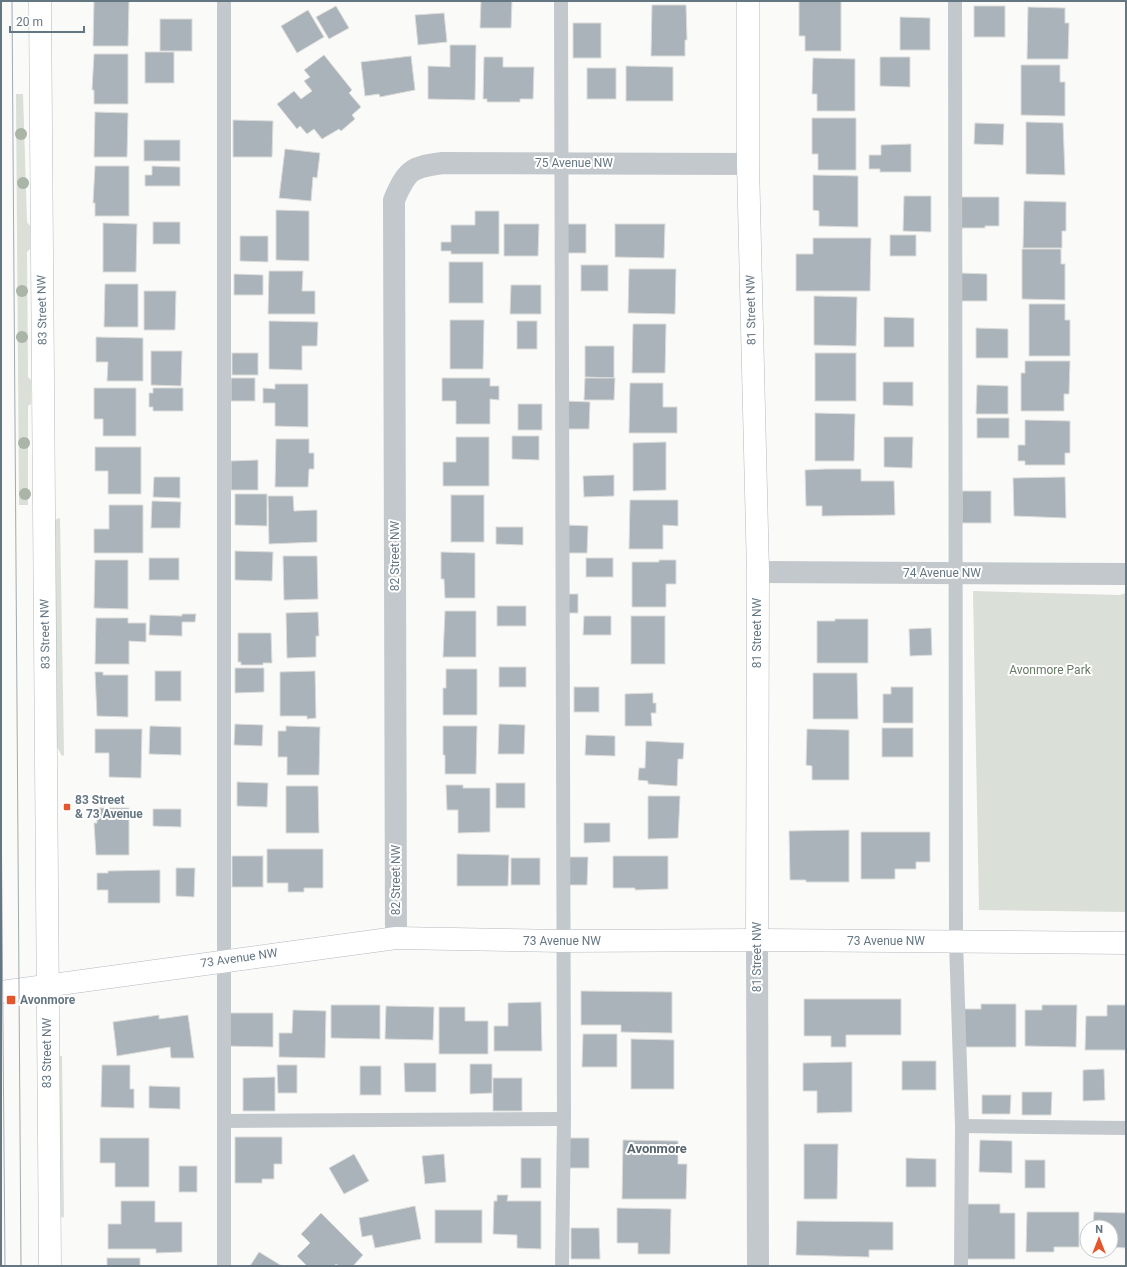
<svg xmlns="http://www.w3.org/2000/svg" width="1127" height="1267" font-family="Roboto,sans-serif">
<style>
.green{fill:#dadfd7}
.building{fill:#aab3b9;stroke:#dcdcda}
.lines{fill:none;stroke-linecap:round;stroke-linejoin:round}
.secondary-casing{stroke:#b3babf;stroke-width:23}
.lane{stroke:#c3c8cc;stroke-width:14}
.street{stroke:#c3c8cc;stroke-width:22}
.secondary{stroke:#fff;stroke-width:22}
.tram{stroke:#a2aab0;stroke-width:1}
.tree{fill:#aab4a7}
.poi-dot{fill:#e4572e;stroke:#fff;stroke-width:1.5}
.labels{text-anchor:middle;stroke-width:4;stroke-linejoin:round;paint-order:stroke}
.street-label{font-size:12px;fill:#657683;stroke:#fff}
.park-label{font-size:12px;fill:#687a64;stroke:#fff}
.poi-label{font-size:12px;font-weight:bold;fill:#657683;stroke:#fff;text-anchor:start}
.neighbourhood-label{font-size:13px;font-weight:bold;fill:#57646e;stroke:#fff}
</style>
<rect width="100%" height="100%" fill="#fafaf8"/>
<!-- green -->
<g class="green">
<path d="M16 94H23L27 222 30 226V249L27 252 28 377 31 380V404L28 406V505H19Z"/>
<path d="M60 518 64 755 62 756 56 745 54 520Z"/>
<path d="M973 591 1120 595 1126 593V912L979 910Z"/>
<path d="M57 1056H62L64 1217 59 1218Z"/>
</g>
<!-- building -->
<g class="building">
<path d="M94 1H129L128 46H93Z"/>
<path d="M481 1H512L511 28H480Z"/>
<path d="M799 1H841V51H805V36H799Z"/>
<path d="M652 5H686L687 40H685V56H651Z"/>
<path d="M336 6 349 28 329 39 316 17Z"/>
<rect x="974" y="6" width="31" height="31"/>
<path d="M1028 7 1065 8V23H1069L1068 59H1027Z"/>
<path d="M308 10 324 37 297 53 281 26Z"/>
<path d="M444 13 447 42 418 45 415 15Z"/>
<path d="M900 17 930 18V50H900Z"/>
<rect x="160" y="19" width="32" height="32"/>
<rect x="573" y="23" width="28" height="35"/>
<path d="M450 45H476L475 100 428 99V66L450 67Z"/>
<rect x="145" y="52" width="29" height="31"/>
<path d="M94 54H128V104H94V90H92Z"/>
<path d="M324 55 352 90 349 93 361 107 352 115 355 119 341 131 339 129 322 139 314 129 307 134 300 126 297 129 277 104 294 91 301 99 312 91 304 81 310 77 304 70Z"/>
<path d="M411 56 415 90 380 97 379 94 365 96 361 62Z"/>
<path d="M484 57H503V67H534L533 99H520V102H487V99H483Z"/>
<path d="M880 57H910V87L880 86Z"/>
<path d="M813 58 855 59V111H817V94H812Z"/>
<path d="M1021 65H1060V82H1065V116L1021 115Z"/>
<path d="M626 66 673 67V101H626Z"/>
<rect x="587" y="68" width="29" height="31"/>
<path d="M95 112 128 113 127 157H94Z"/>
<path d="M812 118H856V170H818V154H812Z"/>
<path d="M233 120 273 121 272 157H233Z"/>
<path d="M1026 122 1063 123 1065 175 1026 174Z"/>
<path d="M975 123 1004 124 1003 145 974 144Z"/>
<rect x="144" y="140" width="36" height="21"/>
<path d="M911 144V172H880V169H869V155H881V145Z"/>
<path d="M285 149 320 153 317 178 313 177 311 201 279 198Z"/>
<path d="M95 166H129V216H95V203H93Z"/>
<path d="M152 166 180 167V186H145V175H152Z"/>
<path d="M813 175 858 176V227L819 226V211L813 210Z"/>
<path d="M904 196H931V232L903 231Z"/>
<path d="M956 197H999V226H985V228H956Z"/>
<path d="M1024 201 1066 202V231H1062V248H1023Z"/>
<path d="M276 210 309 211V261L276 260Z"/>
<path d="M475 211H499V254H451V251H441V242H451V225H475Z"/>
<rect x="153" y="222" width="27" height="22"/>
<path d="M103 223 137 224 136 272H103Z"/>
<path d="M504 224H539L538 256H504Z"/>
<rect x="564" y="224" width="22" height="29"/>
<path d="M615 224H665L664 258 615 257Z"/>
<rect x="890" y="235" width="26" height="21"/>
<path d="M240 236H268V262L240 261Z"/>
<path d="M813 238H871L870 291H796V254H813Z"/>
<path d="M1022 249H1061V264H1065V300L1022 299Z"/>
<rect x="449" y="262" width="34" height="41"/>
<rect x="581" y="265" width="27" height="26"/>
<path d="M629 269H676L675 314 628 313Z"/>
<path d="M269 271H303L302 291H315V314H268Z"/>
<path d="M960 273 987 274V301H959Z"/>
<path d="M234 274 263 275V295H234Z"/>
<path d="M105 284H138V327H104Z"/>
<path d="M511 285H541V314H510Z"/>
<path d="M144 291H176L175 330H144Z"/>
<path d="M814 296 857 297 856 346 814 345Z"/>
<path d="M1029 304H1065V320H1070V356H1029Z"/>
<path d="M884 317 914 318V347H884Z"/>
<path d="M450 320H484L483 369H450Z"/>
<path d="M269 321 318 322 317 346H302V370L269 369Z"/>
<rect x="517" y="321" width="20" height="28"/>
<path d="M633 324H666L665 373H632Z"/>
<path d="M976 328 1008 329V358H976Z"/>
<path d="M96 337 143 338V381H107L108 362H96Z"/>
<path d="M585 346H614V378L585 377Z"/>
<path d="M151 351H182L181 386 151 385Z"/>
<rect x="232" y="353" width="26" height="22"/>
<rect x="815" y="353" width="41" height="48"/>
<path d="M1025 361H1070L1069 394H1064V411H1021V373H1025Z"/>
<rect x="231" y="378" width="24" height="23"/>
<path d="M442 378H490V386H499V400L490 399V424H456V401H442Z"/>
<path d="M585 378H615L614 400H584Z"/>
<path d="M883 382H913V406L883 405Z"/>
<path d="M630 383H663V407H677V433H629Z"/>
<path d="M275 384H308V427L275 426V403H263V388L275 389Z"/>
<path d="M977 385 1008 386V414H976Z"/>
<path d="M94 388H136V436H103V419H94Z"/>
<path d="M153 388H183V411H153V407H149V393H153Z"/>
<path d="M565 401 590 402 589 429H565Z"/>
<rect x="518" y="404" width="24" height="26"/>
<path d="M815 413 855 414 854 461H815Z"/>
<rect x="977" y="418" width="32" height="20"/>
<path d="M1025 420 1070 421V453H1065V465H1025V461H1018V445H1025Z"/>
<path d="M512 436H539V460L512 459Z"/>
<path d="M456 437H489V486H443V462H456Z"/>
<path d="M884 437H913L912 468 884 467Z"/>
<path d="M276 439H309V453H314V469H309L308 487H275Z"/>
<path d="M666 442V490L633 491V443Z"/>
<path d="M95 447H141V494H108V471H95Z"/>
<path d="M258 460V490H231V461Z"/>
<path d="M826 469H861V481H894L895 515 822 516V506H806L805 470Z"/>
<path d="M614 475V496L584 497 583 476Z"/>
<path d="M154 477H180V498L153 497Z"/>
<path d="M1065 477 1066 518 1014 516 1013 478Z"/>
<rect x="962" y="491" width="29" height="32"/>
<path d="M235 494H267V526L235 525Z"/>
<rect x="451" y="495" width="33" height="47"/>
<path d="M268 496H293L294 511 317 510V542L269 544Z"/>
<path d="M630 500H678V526L663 525V549H629Z"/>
<path d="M152 501 181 502 180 528H151Z"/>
<path d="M109 505H143V553H94V529H109Z"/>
<path d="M567 525 588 526 587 553H566Z"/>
<path d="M496 527H523V545L496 544Z"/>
<path d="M235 551 273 552 272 581 235 580Z"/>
<path d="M441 552 475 553V598H445L444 579H441Z"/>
<path d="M283 556H317L318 599 284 600Z"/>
<rect x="149" y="558" width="30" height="22"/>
<rect x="586" y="558" width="27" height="19"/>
<path d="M95 560H128V609L94 608Z"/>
<path d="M659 560H676V584H666V607H632V562H659Z"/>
<rect x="564" y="594" width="14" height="19"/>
<rect x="497" y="606" width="29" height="20"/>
<path d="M445 611H476V657H443Z"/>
<path d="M318 612 319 636H316V657L287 658 286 613Z"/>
<path d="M182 614H196L195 622H182V636L149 635 150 615 182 616Z"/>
<path d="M584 616H611V635H583Z"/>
<rect x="631" y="616" width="34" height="48"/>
<path d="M96 618H128V623H146V642L129 641V664H95Z"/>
<path d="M835 619H868V663H817V621H835Z"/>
<path d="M931 628 932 655 910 656 909 629Z"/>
<path d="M238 633H271L272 663H263V665H241V662H238Z"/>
<rect x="499" y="667" width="27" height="20"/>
<path d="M235 668H264V692L235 693Z"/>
<path d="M446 669H477V715H443V688H446Z"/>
<rect x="155" y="671" width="26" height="30"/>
<path d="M315 671 316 718 307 719V716H280V672Z"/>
<path d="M95 672H103V675H128V717L97 716Z"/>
<path d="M813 673H857L858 719H813Z"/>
<rect x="574" y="687" width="25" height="25"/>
<path d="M891 687H913V723H883V694H891Z"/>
<path d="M653 693V703H656V713H651L652 726H625V694Z"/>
<path d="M235 724 263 725 262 746 234 745Z"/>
<path d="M499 724 525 725 524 754H498Z"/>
<path d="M150 726 181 727V755L149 754Z"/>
<path d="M286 726 320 727 319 775H287V757H278V731H286Z"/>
<path d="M443 726H477L476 774H445V755H443Z"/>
<rect x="882" y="728" width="31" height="29"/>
<path d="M95 729H142L141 778 109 777V753H95Z"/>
<path d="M807 729 849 730V780H812V766L806 765Z"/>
<path d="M586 735 615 736V756L585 755Z"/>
<path d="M646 741 684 743 683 759H678L677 786 648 784V781L638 780 639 768H645Z"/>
<path d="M237 782 268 783 267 807 237 806Z"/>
<rect x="496" y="783" width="29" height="25"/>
<path d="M446 785H463V788H490V832L458 833V810H447Z"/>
<path d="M286 786H318L319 833H286Z"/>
<path d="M648 796H680L678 838 648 839Z"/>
<path d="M97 808H129V855H96L94 823H97Z"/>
<path d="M153 809H181V827L153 826Z"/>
<path d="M584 823H610V842L584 843Z"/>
<path d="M849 830V882H806V880H790L789 831Z"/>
<path d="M861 832H930V862H916V869H895V879H861Z"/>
<path d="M267 849H323V888H304V892H288V883H267Z"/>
<path d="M457 854 509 855 508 886H457Z"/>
<rect x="232" y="856" width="31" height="31"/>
<path d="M613 856H668V889L635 890V888H613Z"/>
<path d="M568 857H588L587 885H569Z"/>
<rect x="511" y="858" width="29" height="27"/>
<path d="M176 868H195L194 897 176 896Z"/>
<path d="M160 870V903H108V890H97V873H108V871Z"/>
<path d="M581 991 672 992V1033L621 1032V1025H581Z"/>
<path d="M804 999H901V1035H846V1047H831V1036H804Z"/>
<path d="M541 1002 542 1051H494V1026H508V1003Z"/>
<path d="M981 1004H1016V1047H964V1009H981Z"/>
<path d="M331 1005H380V1039L331 1038Z"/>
<path d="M1042 1005H1077L1076 1047 1025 1046V1010H1042Z"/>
<path d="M1107 1005H1126V1050H1085L1086 1016H1107Z"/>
<path d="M386 1006 434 1007 433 1040 385 1039Z"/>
<path d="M439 1007H465V1021H488V1054H439Z"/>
<path d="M293 1010 326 1011 325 1058 279 1057V1033H292Z"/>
<path d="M224 1013H273V1047L224 1046Z"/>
<path d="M159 1015V1019L188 1015 194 1058H171L170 1047 117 1056 113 1022Z"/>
<path d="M583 1034H617V1067H582Z"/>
<path d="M631 1039 674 1040V1089H631Z"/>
<rect x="902" y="1061" width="34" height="29"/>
<path d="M852 1062V1112L817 1113V1091H803V1063Z"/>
<path d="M404 1063H436V1092H405Z"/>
<path d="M470 1064H492V1093L470 1094Z"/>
<path d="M102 1065H130V1089H134V1108L101 1107Z"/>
<path d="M277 1065H297V1093H278Z"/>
<rect x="360" y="1066" width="21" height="29"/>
<path d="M1104 1069 1105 1100 1083 1101V1070Z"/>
<path d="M275 1077V1111H243V1078Z"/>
<rect x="493" y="1078" width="29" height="33"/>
<path d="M149 1086 180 1087V1109L149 1108Z"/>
<path d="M1022 1092H1052L1051 1115H1022Z"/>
<path d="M982 1095H1011L1010 1114H982Z"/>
<path d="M235 1137H282V1164H274V1179H262V1183H235Z"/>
<path d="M100 1138H149V1187H115V1163H100Z"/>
<path d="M569 1138H589V1168H568Z"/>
<path d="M623 1140 678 1141V1164H687L686 1199H622Z"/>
<path d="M980 1140 1012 1141V1173L979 1172Z"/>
<path d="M804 1144H838L837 1199H804Z"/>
<path d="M354 1154 369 1181 344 1194 329 1168Z"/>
<path d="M444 1154 446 1182 425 1184 422 1156Z"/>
<rect x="521" y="1158" width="20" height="30"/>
<path d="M906 1158 936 1159V1187H906Z"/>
<rect x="1025" y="1160" width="20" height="28"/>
<rect x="179" y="1166" width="18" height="26"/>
<path d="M497 1195H508L507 1201H541V1249L517 1248V1235L493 1234 494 1201H497Z"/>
<path d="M121 1201H155V1222H182V1252L156 1253V1249H108V1224H121Z"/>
<path d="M964 1204H1000V1213H1015V1259H964Z"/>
<path d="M415 1206 421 1239 375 1248 372 1235 362 1237 359 1218Z"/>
<path d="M617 1208 671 1209 670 1254H638V1243H617Z"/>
<rect x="435" y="1210" width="47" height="33"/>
<path d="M1027 1212H1079V1247H1054V1252H1026Z"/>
<path d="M1094 1212 1126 1213V1248L1111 1247V1227H1093Z"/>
<path d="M321 1213 363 1255 353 1266H339L336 1264 334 1266H307L297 1256 310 1243 301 1234Z"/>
<path d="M797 1221 893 1222V1250H869V1257L796 1255Z"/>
<path d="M571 1228H599L600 1259H571Z"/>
<path d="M259 1252 282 1266H250Z"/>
<rect x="107" y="1258" width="33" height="8"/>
</g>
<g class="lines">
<defs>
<g id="secondary">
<path d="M40 1 50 1266"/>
<path d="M748 1V164L758 572 757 940"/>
<path d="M1 992 396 938 562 941 757 940 1126 943"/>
</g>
</defs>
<!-- secondary casing -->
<use href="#secondary" class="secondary-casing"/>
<!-- lane -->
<g class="lane">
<path d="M224 1V1266"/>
<path d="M561 1 564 1119 562 1266"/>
<path d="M955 1 956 942 962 1126 961 1266"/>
<path d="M224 1121 564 1119"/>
<path d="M962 1126 1126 1128"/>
</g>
<!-- street -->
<g class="street">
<path d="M758 572 1126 574"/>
<path d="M396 938 394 200C407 170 411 167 443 163L748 164"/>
<path d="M757 940 758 1266"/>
</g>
<!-- secondary -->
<use href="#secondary" class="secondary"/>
<!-- tram -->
<g class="tram">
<path d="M12 1 21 1266"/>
<path d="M1 792 5 1266"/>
</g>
</g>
<!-- trees -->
<g class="tree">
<circle cx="21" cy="134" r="6"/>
<circle cx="23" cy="183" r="6"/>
<circle cx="22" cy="291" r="6"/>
<circle cx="22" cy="337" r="6"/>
<circle cx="24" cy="443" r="6"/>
<circle cx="25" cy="494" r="6"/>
</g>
<!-- markers -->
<g class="poi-dot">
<rect x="63" y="803" width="8" height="8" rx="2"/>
<rect x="6" y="995" width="10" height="10" rx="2"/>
</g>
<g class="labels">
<!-- street labels -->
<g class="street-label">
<text x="574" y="167">75 Avenue NW</text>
<text transform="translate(42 310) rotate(-91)" y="4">83 Street NW</text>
<text transform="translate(751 310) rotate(-91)" y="4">81 Street NW</text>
<text transform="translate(395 556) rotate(-90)" y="4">82 Street NW</text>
<text x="942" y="577">74 Avenue NW</text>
<text transform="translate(757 633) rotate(-90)" y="4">81 Street NW</text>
<text transform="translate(45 634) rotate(-91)" y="4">83 Street NW</text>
<text transform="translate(396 880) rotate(-90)" y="4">82 Street NW</text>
<text x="562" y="945">73 Avenue NW</text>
<text x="886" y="945">73 Avenue NW</text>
<text transform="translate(757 957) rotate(-90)" y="4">81 Street NW</text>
<text transform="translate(239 958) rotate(-8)" y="4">73 Avenue NW</text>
<text transform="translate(47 1053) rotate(-90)" y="4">83 Street NW</text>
</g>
<!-- park labels -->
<g class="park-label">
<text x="1050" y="674">Avonmore Park</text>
</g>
<!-- poi labels -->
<g class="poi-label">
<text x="75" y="804">83 Street<tspan x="75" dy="14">&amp; 73 Avenue</tspan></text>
<text x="20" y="1004">Avonmore</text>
</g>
<!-- neighbourhood labels -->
<g class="neighbourhood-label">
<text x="657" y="1153">Avonmore</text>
</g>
</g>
<!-- border -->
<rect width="1127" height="1267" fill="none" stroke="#657683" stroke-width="4"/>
<!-- north arrow -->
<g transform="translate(1099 1239)"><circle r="19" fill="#ffffff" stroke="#c1c8cd"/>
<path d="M0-3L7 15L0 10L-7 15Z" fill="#e4572e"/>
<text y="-6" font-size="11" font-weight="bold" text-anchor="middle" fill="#657683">N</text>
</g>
<!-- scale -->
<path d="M10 26v6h74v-6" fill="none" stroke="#657683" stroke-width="2"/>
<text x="16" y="26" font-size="12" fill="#657683" stroke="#ffffff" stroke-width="3" paint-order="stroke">20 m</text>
</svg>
